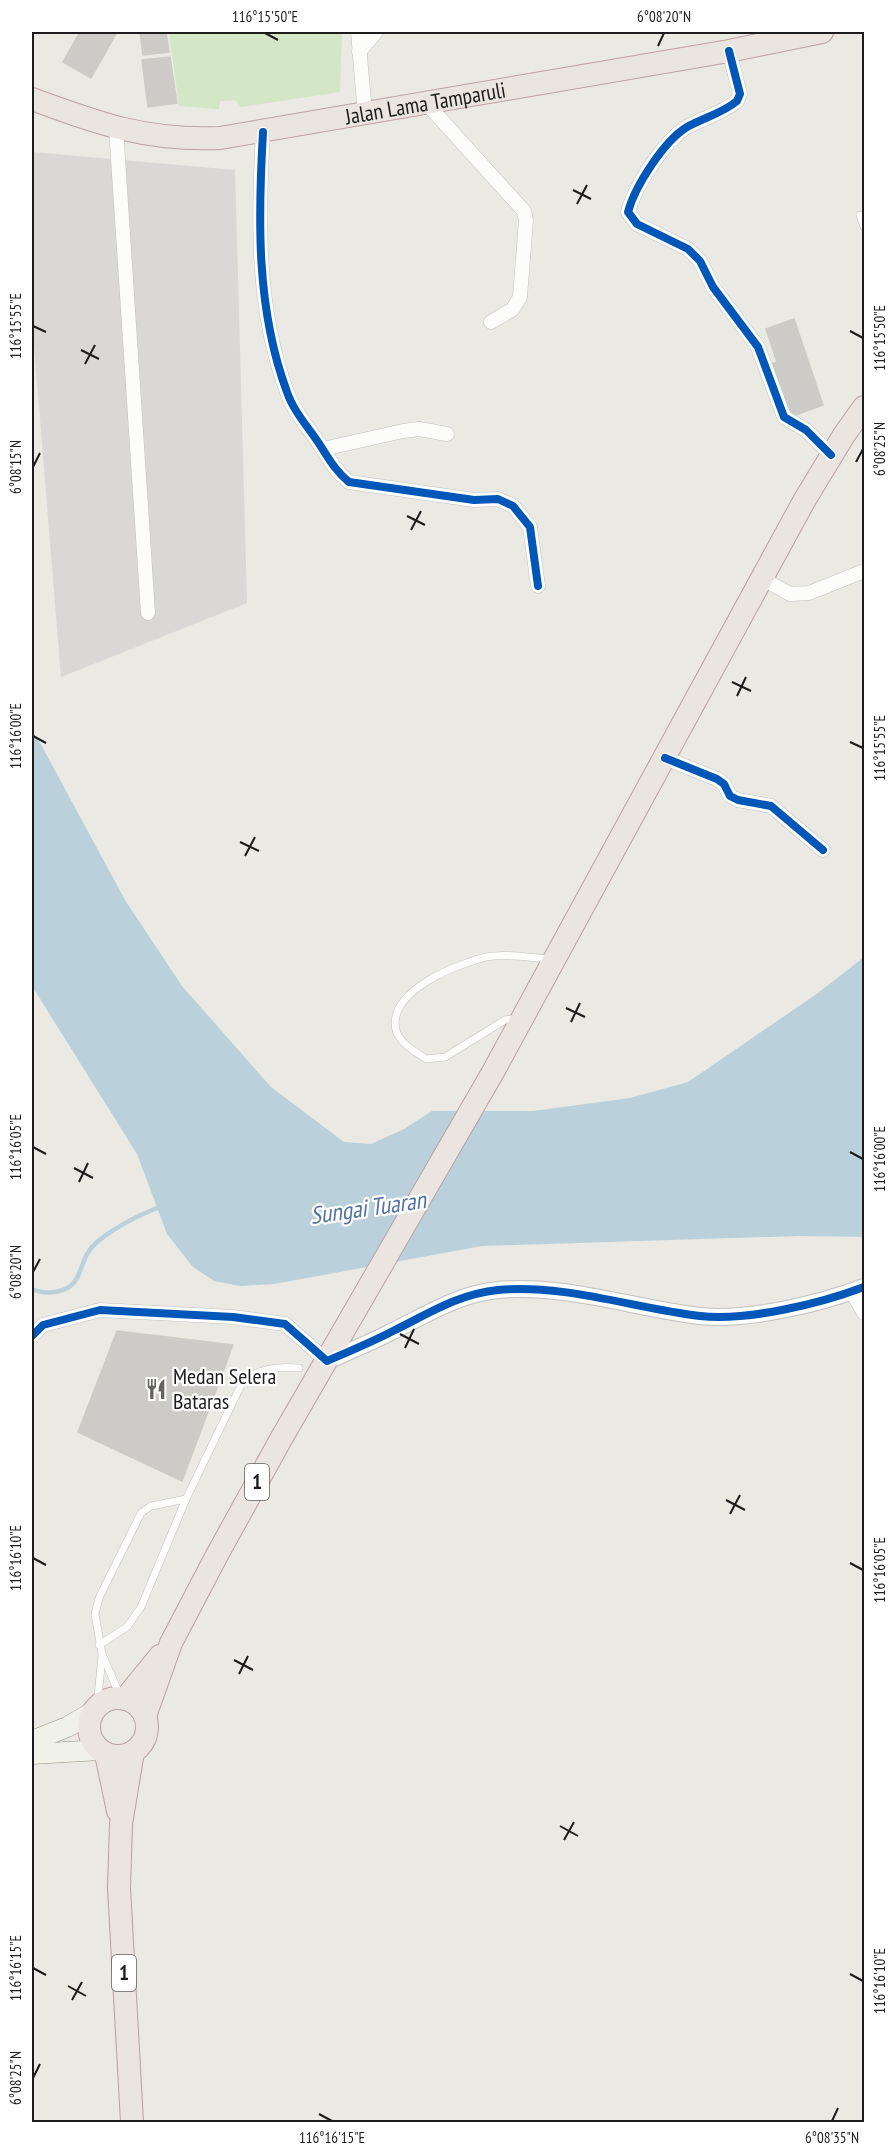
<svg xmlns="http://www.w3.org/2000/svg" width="896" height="2154" font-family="'PT Sans Narrow',sans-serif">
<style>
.residential{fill:#d9d8d6}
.grass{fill:#d3e6c5}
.water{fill:#bad1db}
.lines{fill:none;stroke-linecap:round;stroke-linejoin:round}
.stream{stroke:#bad1db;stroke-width:4.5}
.building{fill:#cdcbc7;stroke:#cdcbc6;stroke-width:1.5}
.service-casing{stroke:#c1c1bf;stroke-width:8}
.minor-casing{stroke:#c1c1bf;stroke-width:15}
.tertiary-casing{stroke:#c1c1bf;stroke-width:18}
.secondary-casing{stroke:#8f927e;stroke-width:21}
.trunk-casing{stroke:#bc9fa4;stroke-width:24}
.service{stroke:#fcfcfb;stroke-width:7}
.minor{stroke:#fcfcfb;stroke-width:14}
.tertiary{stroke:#fcfcfb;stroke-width:16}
.secondary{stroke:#f0f2e9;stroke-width:20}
.trunk{stroke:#ebe5e2;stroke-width:22}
.cycleway-casing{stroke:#fff;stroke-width:11}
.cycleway{stroke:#0057b8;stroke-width:8}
.ticks{fill:none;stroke:#1c1c1c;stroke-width:2}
.labels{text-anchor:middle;stroke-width:4.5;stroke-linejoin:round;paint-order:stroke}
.shield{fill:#fff;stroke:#606060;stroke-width:1.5}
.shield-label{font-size:21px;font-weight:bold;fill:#1c1c1c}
.street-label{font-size:22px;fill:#1c1c1c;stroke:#fff}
.poi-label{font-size:22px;fill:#1c1c1c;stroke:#fff;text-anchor:start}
.water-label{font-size:24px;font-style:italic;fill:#5172a2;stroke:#fff}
.neatline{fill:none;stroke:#1c1c1c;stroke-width:2}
.ticks-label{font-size:15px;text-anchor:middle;fill:#1c1c1c}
</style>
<rect width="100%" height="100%" fill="#eae9e4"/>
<!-- residential -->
<path class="residential" d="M32 152 235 170 247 603 61 677 32 321Z"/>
<!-- grass -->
<path class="grass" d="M169 32H342L340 92 241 107 235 100 220 101 219 109 179 106Z"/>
<!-- water -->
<path class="water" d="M32 731 38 739 125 900 182 986 271 1087 344 1142 371 1144 404 1129 432 1111H533L630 1098 688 1082 818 993 864 957V1237L799 1236 482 1246 274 1284 240 1286 214 1281 193 1267 167 1234 137 1154 32 986Z"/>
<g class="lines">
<!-- stream -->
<path class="stream" d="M32 1289C45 1295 69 1294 77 1278 84 1265 83 1254 97 1242 115 1227 139 1215 162 1206"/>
</g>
<!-- building -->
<g class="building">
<path d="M80 32H117L91 78 63 62Z"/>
<path d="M140 32H166L169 52 143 55Z"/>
<path d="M170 57 177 103 148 107 142 60Z"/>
<path d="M794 319 823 405 790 417 772 364 777 362 766 329Z"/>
<path d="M117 1331 233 1345 182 1481 78 1432Z"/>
</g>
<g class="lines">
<defs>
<g id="service">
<path d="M860 215 864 227"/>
<path d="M517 1023 511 1019 505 1020 445 1057 426 1059C416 1052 399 1043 396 1030 387 991 457 964 486 957 505 953 531 958 551 959"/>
<path d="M99 1645 127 1627 141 1607 186 1499 241 1385C255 1368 278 1366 299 1368"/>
<path d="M121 1698 102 1654 95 1614 99 1598 141 1513 151 1506 186 1499"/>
<path d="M97 1707 102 1656"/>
</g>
<g id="minor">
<path d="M358 32 365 115"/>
<path d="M729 51 740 94 737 101C723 113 703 118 687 127 664 141 635 186 628 212L637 224 688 249 700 261 713 287 758 347 784 417 806 430 831 455"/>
<path d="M359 52 376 32"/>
<path d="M427 104 524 211 526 220 520 297 513 309 491 322"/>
<path d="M116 128 148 613"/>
<path d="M263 132C258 218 256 309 287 392 293 410 307 426 318 442 328 457 335 471 349 482L474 500 498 499 513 506 530 527 538 586"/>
<path d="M323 449 403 431 419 429 447 434"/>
<path d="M763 579 790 594 809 593 864 571"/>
<path d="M665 758 717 779 724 784 730 796 738 800 771 806 823 850"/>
<path d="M852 1292 864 1313"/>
<path d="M32 1336 43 1325 100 1310 233 1317 285 1324 327 1361"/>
</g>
<path id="tertiary" d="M327 1361C350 1351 372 1342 393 1331 428 1314 458 1294 498 1290 566 1284 633 1308 700 1316 748 1321 819 1304 864 1287"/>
<g id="secondary">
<path d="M32 1741 67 1727 93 1712"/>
<path d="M32 1754 100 1750"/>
</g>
<g id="trunk">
<path id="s1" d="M32 99C100 124 146 141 220 138L729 51 822 32"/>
<circle cx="118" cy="1727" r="29"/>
<path d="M125 1699 160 1656"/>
<path d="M145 1716 171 1643 217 1555 281 1439 493 1072 804 501 844 435 864 407"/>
<path d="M106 1754 118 1811"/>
<path d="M132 2122 119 1888 121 1824 133 1752"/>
</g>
</defs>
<!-- service casing -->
<use href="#service" class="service-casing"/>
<!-- minor casing -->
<use href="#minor" class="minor-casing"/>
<!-- tertiary casing -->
<use href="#tertiary" class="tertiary-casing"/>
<!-- secondary casing -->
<use href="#secondary" class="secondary-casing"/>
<!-- trunk casing -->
<use href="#trunk" class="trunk-casing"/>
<!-- service -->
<use href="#service" class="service"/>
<!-- minor -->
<use href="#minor" class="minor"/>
<!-- tertiary -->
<use href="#tertiary" class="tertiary"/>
<!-- secondary -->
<use href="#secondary" class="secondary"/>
<!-- trunk -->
<use href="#trunk" class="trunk"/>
<defs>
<g id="cycleway">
<path d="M729 51 740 94 737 101C723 113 703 118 687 127 664 141 635 186 628 212L637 224 688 249 700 261 713 287 758 347 784 417 806 430 831 455"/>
<path d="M263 132C258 218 256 309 287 392 293 410 307 426 318 442 328 457 335 471 349 482L474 500 498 499 513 506 530 527 538 586"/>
<path d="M665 758 717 779 724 784 730 796 738 800 771 806 823 850"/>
<path d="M32 1336 43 1325 100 1310 233 1317 285 1324 327 1361C350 1351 372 1342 393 1331 428 1314 458 1294 498 1290 566 1284 633 1308 700 1316 748 1321 819 1304 864 1287"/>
</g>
</defs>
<!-- cycleway casing -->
<use href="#cycleway" class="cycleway-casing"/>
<!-- cycleway -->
<use href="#cycleway" class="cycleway"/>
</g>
<!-- ticks -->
<path class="ticks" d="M265 33 278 40M658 46 664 33M573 190 591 199M577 204 587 185M33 326 46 332M850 331 863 338M81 350 99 359M85 364 95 345M856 462 863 449M33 467 40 453M407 516 425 525M411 530 421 511M732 682 751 691M737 696 746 677M33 736 46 743M850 742 863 748M240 842 259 851M245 856 255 837M566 1008 585 1017M571 1022 580 1003M33 1147 46 1154M850 1152 863 1159M74 1168 93 1178M79 1182 88 1163M33 1272 40 1259M400 1334 419 1344M405 1348 414 1329M726 1500 745 1510M730 1514 740 1495M33 1558 46 1565M850 1563 863 1570M234 1660 253 1670M239 1674 248 1656M560 1826 578 1836M564 1840 574 1822M33 1968 46 1975M850 1974 863 1981M68 1986 86 1996M72 2000 82 1982M33 2078 40 2064M319 2114 332 2121M832 2121 838 2108"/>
<!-- icons -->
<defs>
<symbol id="restaurant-bare" viewBox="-9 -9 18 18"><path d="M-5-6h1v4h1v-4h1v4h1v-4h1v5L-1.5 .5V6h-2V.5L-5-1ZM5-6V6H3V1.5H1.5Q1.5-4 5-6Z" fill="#646462" stroke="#fff" stroke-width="2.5" paint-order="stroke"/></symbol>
</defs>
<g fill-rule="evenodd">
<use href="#restaurant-bare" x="141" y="1374" width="30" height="30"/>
</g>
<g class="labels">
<!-- shield labels -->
<g class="shield">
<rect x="245" y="1464" width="24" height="36" rx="4.5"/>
<rect x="112" y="1955" width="24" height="36" rx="4.5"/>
</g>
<g class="shield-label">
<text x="257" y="1489">1</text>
<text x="124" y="1980">1</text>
</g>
<!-- street labels -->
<g class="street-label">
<text dy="8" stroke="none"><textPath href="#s1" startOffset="402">Jalan Lama Tamparuli</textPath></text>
</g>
<!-- poi labels -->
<g class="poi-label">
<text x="173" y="1384">Medan Selera<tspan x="173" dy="25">Bataras</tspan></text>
</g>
<!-- water labels -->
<g class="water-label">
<text transform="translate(368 1208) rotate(-8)" y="8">Sungai Tuaran</text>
</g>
</g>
<!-- border -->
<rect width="896" height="2154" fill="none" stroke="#ffffff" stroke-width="66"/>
<rect x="33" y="33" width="830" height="2088" class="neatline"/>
<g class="ticks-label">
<text x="265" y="22">116°15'50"E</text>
<text x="664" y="22">6°08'20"N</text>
<text transform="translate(16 326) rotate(-90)" y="5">116°15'55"E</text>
<text transform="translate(880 338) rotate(-90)" y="5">116°15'50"E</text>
<text transform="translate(880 449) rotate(-90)" y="5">6°08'25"N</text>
<text transform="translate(16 467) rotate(-90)" y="5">6°08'15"N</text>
<text transform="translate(16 736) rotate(-90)" y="5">116°16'00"E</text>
<text transform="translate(880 748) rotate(-90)" y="5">116°15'55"E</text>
<text transform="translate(16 1147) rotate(-90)" y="5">116°16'05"E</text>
<text transform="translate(880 1159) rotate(-90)" y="5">116°16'00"E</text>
<text transform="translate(16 1272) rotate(-90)" y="5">6°08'20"N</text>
<text transform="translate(16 1558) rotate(-90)" y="5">116°16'10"E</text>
<text transform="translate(880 1570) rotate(-90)" y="5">116°16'05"E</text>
<text transform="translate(16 1968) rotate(-90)" y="5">116°16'15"E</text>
<text transform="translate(880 1981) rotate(-90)" y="5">116°16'10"E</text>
<text transform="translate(16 2078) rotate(-90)" y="5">6°08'25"N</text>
<text x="332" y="2143">116°16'15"E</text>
<text x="832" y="2143">6°08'35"N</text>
</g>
</svg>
